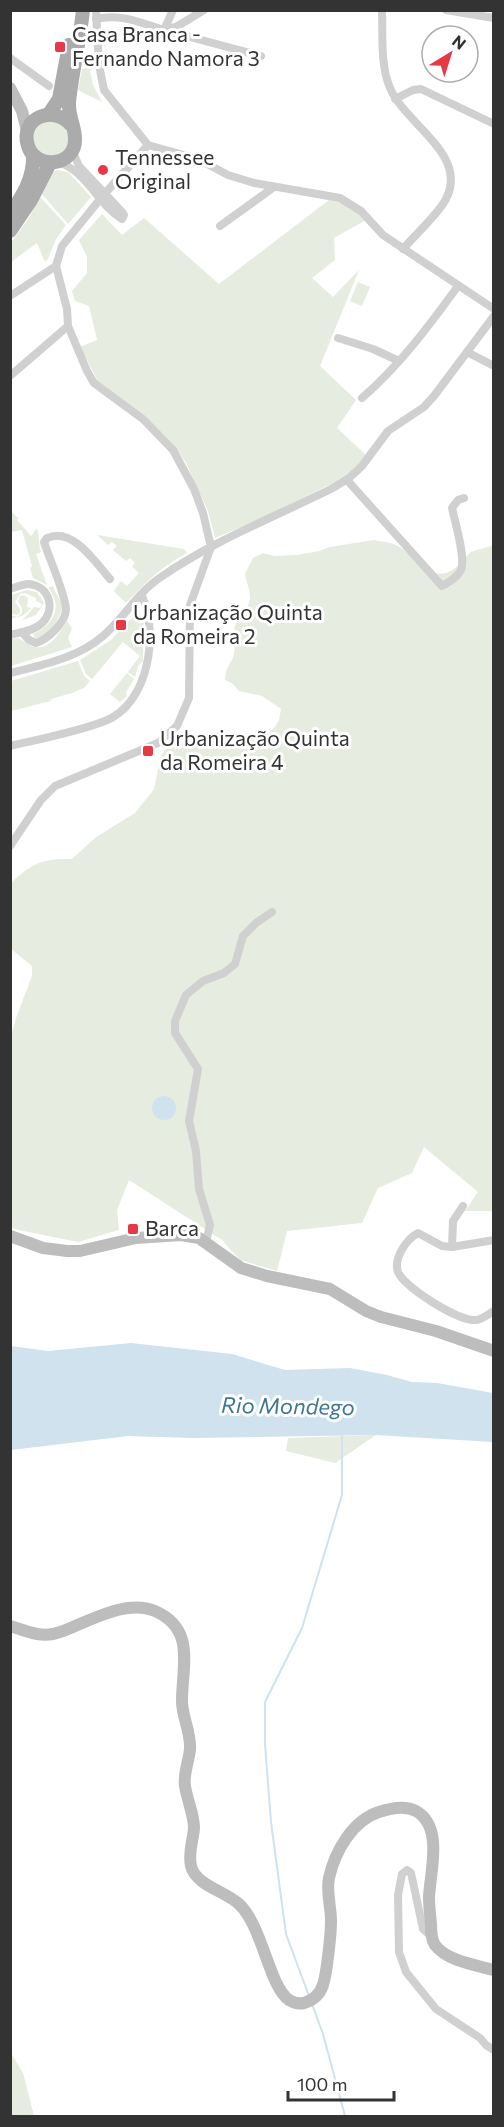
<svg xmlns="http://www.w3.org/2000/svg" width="504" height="2127" font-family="Commissioner,sans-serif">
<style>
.green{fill:#e6ecdf}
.water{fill:#cfe2ee}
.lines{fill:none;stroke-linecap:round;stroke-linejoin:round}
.stream{stroke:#cfe2ee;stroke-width:2}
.street{stroke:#d0d0d0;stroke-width:8}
.secondary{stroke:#bdbdbd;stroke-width:12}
.primary{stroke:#ababab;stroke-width:14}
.poi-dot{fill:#e63946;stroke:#fff;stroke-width:2}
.labels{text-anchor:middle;stroke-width:6;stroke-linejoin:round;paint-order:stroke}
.poi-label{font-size:21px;fill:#333;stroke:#fff;text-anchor:start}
.water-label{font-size:22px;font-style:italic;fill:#3f7597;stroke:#fff}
</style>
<rect width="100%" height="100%" fill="#fff"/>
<!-- green -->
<g class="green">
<path d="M92 67 90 71 93 85 102 102 78 90 82 69Z"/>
<circle cx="51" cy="139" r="18"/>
<path d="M56 170 68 172 91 197 68 224 42 194 50 175Z"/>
<path d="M40 197 66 225 56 239 48 259 45 262 37 243 11 262 10 244 30 216Z"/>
<path d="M329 200C343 202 356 209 366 220L334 238 335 260 312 278 333 297 359 270 320 366 356 400 337 428 367 456 346 475 329 485 258 520 215 538 208 511 186 463 176 448 146 416 98 381 80 347 97 340 89 306 75 301 72 291 87 273V257L79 240 102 214 122 235 144 218 219 284Z"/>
<path d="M358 282 370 287 362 306 350 301Z"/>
<path d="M10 510 18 518 17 520 31 536 37 528C40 537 38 543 41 552L36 554 47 585 33 578 30 568 32 566 22 530 11 532Z"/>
<path d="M97 535 184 549 187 553C161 567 146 582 126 603L114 591 121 581 127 586 139 573 132 566 135 563 130 558 126 561 113 550 117 546 112 542 108 545Z"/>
<path d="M374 540C382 542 391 542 398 546 412 554 426 578 446 573 456 570 463 559 471 552 477 549 487 548 493 545V1211H465L478 1192 424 1147 412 1173 378 1188 362 1223 287 1231 277 1271 240 1260 222 1240 129 1180 117 1210 119 1230 78 1242 19 1230 10 1227V1040L16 1018 32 976V966L11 949V883C32 863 43 858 72 859L96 837 135 813 154 789 161 755 168 747 189 742 213 743 222 737 232 735 255 738 266 735 274 728 279 720 281 709 262 696 239 691 232 683 225 680C225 667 231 665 234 654 236 646 232 638 234 631 235 618 250 610 250 597 250 590 246 581 245 574L253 558 263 553 274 556 297 555 319 551 330 547Z"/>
<path d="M53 586C55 593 62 601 62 607 61 619 47 637 35 638L33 634C53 625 64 607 48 588Z"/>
<path d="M27 590 37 592 44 603 36 615 23 620 34 607 40 608 42 604 36 601V598L25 593 20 594 15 602 20 609V613L17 615 12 614 11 595Z"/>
<path d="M24 595 28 598 27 607 31 608C25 615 19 618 11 618V615L17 617 22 613V608L18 601 20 596Z"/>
<path d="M137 613 144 616 143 661 138 666 135 677 128 672 140 656 123 642 92 679 86 674 80 660 111 640Z"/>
<path d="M67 621 72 628 68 638 72 647 11 666V639L18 638C23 640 29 646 35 647 50 650 60 632 67 621Z"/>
<path d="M78 661 84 676 90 681 84 688 72 693 51 699V701L11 711V681Z"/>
<path d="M127 673 134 679 126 692 127 696 120 702 110 694Z"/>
<path d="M376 1435 335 1463 286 1451 288 1438Z"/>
<path d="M11 2053 23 2073 34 2116H11Z"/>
</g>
<!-- water -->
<g class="water">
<circle cx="164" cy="1108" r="12"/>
<path d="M131 1343 232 1354 285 1370 350 1368 387 1375 412 1382 437 1383 493 1393V1442L376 1435 192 1438 128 1436 11 1450V1346L48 1351Z"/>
</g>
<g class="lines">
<!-- stream -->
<g class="stream">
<path d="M309 1996 286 1934 271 1822 265 1744V1702L302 1628 342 1495V1433"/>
<path d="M312 2004 323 2034 345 2116"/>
</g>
<!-- street -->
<g class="street">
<path d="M96 10 99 65 104 90 148 145 198 159 228 175 254 183 340 198 361 211 383 235 494 309"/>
<path d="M382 10C383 35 380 65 390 88 406 126 474 157 443 204 432 220 416 234 403 249"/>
<path d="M446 10 494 18"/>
<path d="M96 19C120 13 141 23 164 30L173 10"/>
<path d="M167 29 176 27 204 10"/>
<path d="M164 30 261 56"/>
<path d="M10 58 49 86"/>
<path d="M395 99 413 90 421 89 494 124"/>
<path d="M58 162C87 171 98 205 122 219L124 215 122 212 79 166 72 150"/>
<path d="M220 226 274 187"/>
<path d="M10 296 56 266"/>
<path d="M338 338 373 349 399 361"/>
<path d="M467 352 494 366"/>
<path d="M10 376 68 326"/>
<path d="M362 398C399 366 429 326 458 286"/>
<path d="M347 480 442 586C449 582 457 578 461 570 466 558 455 522 452 508L458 500 464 498"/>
<path d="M10 589C16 587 23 584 29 584 50 586 56 610 42 623 34 631 21 632 10 635"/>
<path d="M22 632 29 640 36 643C48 639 65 623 66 610 66 595 49 558 44 542L47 538C72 526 96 563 110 579"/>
<path d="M10 673C42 665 78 658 103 636 123 619 138 592 161 577 213 541 274 517 331 489L349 478 362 466 388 431 424 407 434 396 494 316"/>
<path d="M10 746C40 739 77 732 105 721 149 704 159 634 142 596"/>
<path d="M10 846 41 800 55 786 158 743 177 726 189 698 190 605 211 547 203 513 194 489 173 450 143 419 94 383 87 371 68 326 67 309 56 266 62 246 101 198 148 145"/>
<path d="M494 1240 452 1247 442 1246 418 1233C407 1239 393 1258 398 1272 405 1288 459 1322 477 1320 482 1319 489 1314 494 1311"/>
<path d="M206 1242 210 1225 199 1189 196 1151 189 1121 198 1069 175 1033V1021L186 995 203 981 224 973 235 964 243 936 256 923 272 912"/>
<path d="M452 1247 453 1221 463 1206"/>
<path d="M431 1936 423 1929 411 1873 407 1870 402 1874 398 1895 399 1952 406 1972 436 2009 480 2038 486 2045 494 2050"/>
</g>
<!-- secondary -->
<g class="secondary">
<path d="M10 88 22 111 27 131"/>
<path d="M10 1236 43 1248 67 1251H80L136 1238 181 1235 199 1238 241 1268 267 1276 330 1289 366 1311 381 1317 436 1331 494 1351"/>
<path d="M10 1626C24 1630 38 1637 53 1634 60 1633 66 1630 73 1627 97 1617 129 1600 155 1611 196 1629 182 1666 182 1701 182 1717 191 1732 190 1749 189 1761 183 1774 185 1786 187 1800 194 1814 194 1828 193 1841 188 1853 191 1866 196 1886 226 1891 240 1905 263 1928 269 1986 289 2000 294 2003 299 2004 304 2003 314 2000 320 1994 323 1985 327 1972 331 1934 331 1921 331 1906 326 1892 329 1878 335 1851 353 1820 379 1812 391 1808 405 1805 416 1811 444 1827 430 1872 429 1897 429 1906 430 1915 431 1924 431 1931 431 1939 435 1945 447 1961 475 1965 494 1970"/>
</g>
<!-- primary -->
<g class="primary">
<path d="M49 114 59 99 69 45"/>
<path d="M71 125C53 104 19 118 28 146 36 171 76 166 75 139 75 126 68 116 69 102 72 72 80 41 83 10"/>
<path d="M10 214C23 195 34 178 33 155"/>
<path d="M10 231 31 200 50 163"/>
</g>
</g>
<!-- markers -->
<g class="poi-dot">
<rect x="54" y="41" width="12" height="12" rx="3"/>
<circle cx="103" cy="170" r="6"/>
<rect x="115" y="619" width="12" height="12" rx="3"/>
<rect x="142" y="745" width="12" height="12" rx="3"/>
<rect x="127" y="1223" width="12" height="12" rx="3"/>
</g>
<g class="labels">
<!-- poi labels -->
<g class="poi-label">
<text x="72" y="42">Casa Branca -<tspan x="72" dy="24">Fernando Namora 3</tspan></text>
<text x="115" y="165">Tennessee<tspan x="115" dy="24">Original</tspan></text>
<text x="133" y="620">Urbanização Quinta<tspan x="133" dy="24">da Romeira 2</tspan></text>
<text x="160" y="746">Urbanização Quinta<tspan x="160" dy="24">da Romeira 4</tspan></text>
<text x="145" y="1236">Barca</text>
</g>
<!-- water labels -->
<g class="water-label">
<text transform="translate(288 1406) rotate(1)" y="8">Rio Mondego</text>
</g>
</g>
<!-- border -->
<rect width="504" height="2127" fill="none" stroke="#333333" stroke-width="24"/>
<!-- north arrow -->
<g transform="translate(450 54) rotate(38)"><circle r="28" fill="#ffffff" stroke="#adadad" stroke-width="1.5"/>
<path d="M0-4.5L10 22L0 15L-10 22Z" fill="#e63946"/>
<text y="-9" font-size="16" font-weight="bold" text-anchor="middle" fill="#333333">N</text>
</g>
<!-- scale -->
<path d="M288 2091v9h106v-9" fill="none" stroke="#333333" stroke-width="3"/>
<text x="297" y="2091" font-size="18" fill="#333333" stroke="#ffffff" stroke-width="4.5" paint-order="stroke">100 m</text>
</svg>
